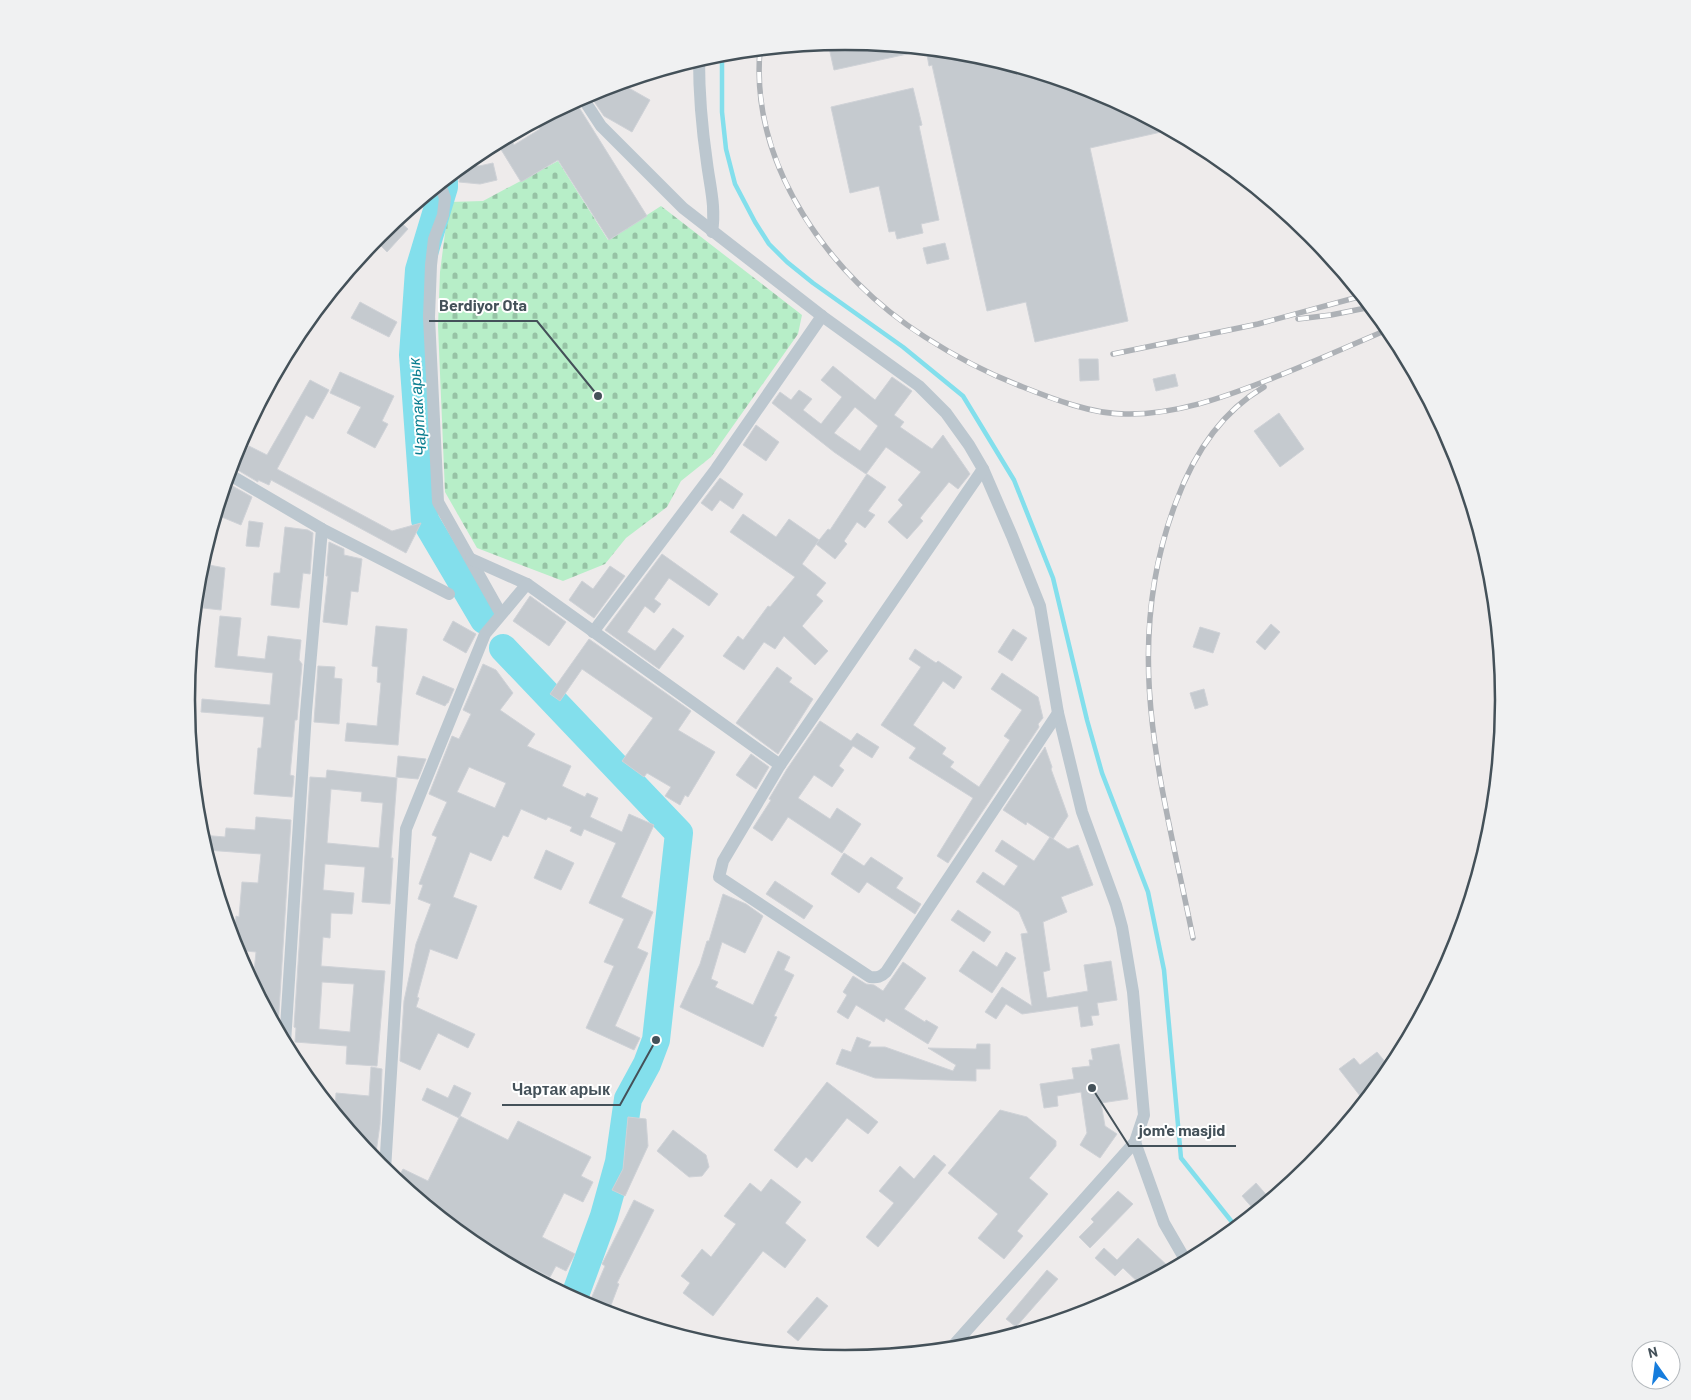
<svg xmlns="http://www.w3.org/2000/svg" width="1691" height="1400" font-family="Barlow,sans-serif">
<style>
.cemetery{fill:url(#cemetery-stones)}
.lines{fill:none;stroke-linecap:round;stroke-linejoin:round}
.stream{stroke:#83dfec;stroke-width:4.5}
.river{stroke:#83dfec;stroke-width:28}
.building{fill:#c5cacf;stroke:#cfd2d7;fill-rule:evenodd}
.minor{stroke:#bcc7cf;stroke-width:12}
.rail-casing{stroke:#adb1b6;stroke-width:5.5}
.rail{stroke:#fff;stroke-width:4;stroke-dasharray:11;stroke-linecap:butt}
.labels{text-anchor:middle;stroke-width:4;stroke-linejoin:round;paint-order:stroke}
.water-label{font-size:16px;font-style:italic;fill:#0b7e90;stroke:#fff}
.rim{fill:none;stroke:#445159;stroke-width:2.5}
.leader{fill:none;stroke:#445159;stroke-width:2}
.callout-dot{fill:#445159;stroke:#fff;stroke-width:2}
.callout-label{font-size:16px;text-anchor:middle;font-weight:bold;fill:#445159;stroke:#fff;stroke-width:4;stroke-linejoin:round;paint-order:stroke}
</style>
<defs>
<pattern id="cemetery-stones" width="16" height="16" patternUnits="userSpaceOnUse" patternTransform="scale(1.25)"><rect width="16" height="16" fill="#b7eec8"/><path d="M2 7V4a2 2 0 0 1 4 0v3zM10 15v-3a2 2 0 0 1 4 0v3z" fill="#96c3a5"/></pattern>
</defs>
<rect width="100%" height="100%" fill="#eeebeb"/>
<!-- cemetery -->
<path class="cemetery" d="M558 161 608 240 661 206 802 315 798 334 711 457 681 481 667 507 626 538 605 564 563 581 477 548 445 492 438 326 440 272 449 202 483 201Z"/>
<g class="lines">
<!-- stream -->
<path class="stream" d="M722 53V112L726 149 735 184 755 222 769 244 787 262 813 283 903 347 963 396 1014 480 1053 578 1087 720 1102 773 1148 892 1164 970 1181 1158 1236 1227"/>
<!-- river -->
<g class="river">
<path d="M444 182V187L419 270 413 355 425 520 484 620"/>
<path d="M503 648 679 833 656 1040 647 1064 628 1099 619 1162 604 1216 574 1298"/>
</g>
</g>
<!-- building -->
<g class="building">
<path d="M846 41 921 49V51L834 70 828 43Z"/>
<path d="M926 49 974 54 1098 92 1170 130 1090 148 1128 321 1035 342 1026 302 987 311 932 65 929 66Z"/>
<path d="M620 83 650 100 632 132 604 116 591 97 595 91Z"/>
<path d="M913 88 922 125 919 126 939 220 921 224 923 233 897 239 895 231 889 232 879 186 850 193 831 107Z"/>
<path d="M575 101 647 216 609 240 558 160 521 182 497 143 510 136 514 145 540 129 538 126 555 116 553 113Z"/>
<path d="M493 163 497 180 480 184 459 182 460 168 464 165 479 166Z"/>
<path d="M398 220 408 229 387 252 375 240Z"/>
<path d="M945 243 949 259 927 264 923 248Z"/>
<path d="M360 302 397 322 389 337 351 318Z"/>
<path d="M1079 359H1098L1099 380 1080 381Z"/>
<path d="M833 366 875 400 892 377 912 391 894 415 904 422 900 427 932 449 943 435 970 474 958 489 949 482 920 518 923 521 907 539 888 522 903 505 898 500 921 472 886 447 866 474 834 452 772 403 780 392 791 400 799 390 812 399 803 410 821 424 842 397 821 380ZM855 407 878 426 860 451 834 433Z"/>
<path d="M340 372 394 396 382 421 388 424 375 448 347 433 361 407 330 393Z"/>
<path d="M1175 374 1178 386 1156 391 1153 379Z"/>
<path d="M310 380 329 390 313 419 306 415 277 469 392 531 421 523 406 553 271 480 269 485 258 480V482L236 469 249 446 267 455Z"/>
<path d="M1279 413 1304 449 1280 467 1254 431Z"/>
<path d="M756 425 779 442 766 461 743 445Z"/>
<path d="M867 474 886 487 868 511 875 515 865 528 857 522 844 541 847 544 835 559 816 544 828 529 830 530Z"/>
<path d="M720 478 743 494 733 509 720 500 712 511 701 503Z"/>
<path d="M229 484 252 497 241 525 217 515Z"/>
<path d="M743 514 776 537 789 519 819 540 802 564 826 583 816 595 823 601 802 626 828 651 815 665 784 636 775 649 764 642 744 670 723 656 738 636 743 640 768 606 770 607 795 577 730 532Z"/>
<path d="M249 521 263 523 259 547 246 546Z"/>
<path d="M285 527 308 530 313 533 310 574 303 573 299 608 271 605 274 573H280Z"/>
<path d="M329 542 344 549V555L362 559 358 592 351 591 347 625 323 622 328 576H326Z"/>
<path d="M662 554 718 594 709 606 669 578 654 599 661 604 654 613 645 606 627 632 655 651 673 628 684 636 659 669 605 630Z"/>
<path d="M209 565 225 568 221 610 203 608Z"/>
<path d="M610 566 625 576 594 618 569 600 582 581 593 589Z"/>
<path d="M530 596 566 622 549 646 513 621Z"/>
<path d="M220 616 241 618 237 656 265 659 268 636 301 640 299 660 302 664 297 720H295L290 775 294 776 292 797 254 794 258 748H261L264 717 201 712 202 699 270 705 273 673 215 667Z"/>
<path d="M453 621 476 634 466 653 443 640Z"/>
<path d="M1271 624 1280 632 1265 650 1256 642Z"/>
<path d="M376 626 407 629 398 745 345 741 347 723 377 726 381 683 377 682 378 667 372 666Z"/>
<path d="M1200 627 1220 633 1213 653 1193 647Z"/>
<path d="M1013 629 1027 638 1012 661 998 652Z"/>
<path d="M589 639 691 711 678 730 715 752 688 797 685 795 680 805 665 796 671 787 647 773 644 777 622 761 653 718 582 669 560 701 550 694Z"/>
<path d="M915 649 936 663 938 661 962 677 954 689 943 681 913 725 946 748 942 754 954 762 950 767 979 787 1010 740 1004 736 1022 710 991 689 1002 673 1038 697 1043 718 1038 724 1039 727 948 863 937 856 973 798 909 758 916 748 881 725 921 667 909 659Z"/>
<path d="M483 664 496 670 513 693 500 710 535 734 527 746 571 766 562 786 585 797 587 793 598 798 590 817 622 832 629 814 654 825 621 897 653 912 637 948 648 953 615 1026 640 1038 634 1050 586 1028 614 966 604 962 624 919 589 903 616 843 584 829 581 836 570 831 572 827 548 817 546 820 521 809 508 837 503 835 491 861 470 852 453 897 477 906 457 959 430 949 417 997 419 998 416 1007 475 1034 468 1048 438 1033 420 1070 400 1061 404 1001 416 944 431 904 418 899 423 885 419 884 437 837 432 835 447 802 429 794 452 736 459 739 471 714 463 710ZM469 767 506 783 495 808 457 792Z"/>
<path d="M318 666 335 667 334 678 342 679 339 724 314 722Z"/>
<path d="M777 667 792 678 789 682 813 699 778 754 736 723Z"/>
<path d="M423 676 454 689 448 703H447L445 706 416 694Z"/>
<path d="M1204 689 1208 705 1195 709 1190 693Z"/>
<path d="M820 721 851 741 857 733 879 747 872 758 853 746 839 766 844 770 832 787 814 775 798 798 830 819 837 808 861 824 842 853 788 817 772 841 753 828 771 800 769 799 787 769Z"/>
<path d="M1045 747 1052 767 1051 769 1068 816 1053 839 1027 822 1026 825 1003 810Z"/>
<path d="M751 754 769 767 756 789 736 775Z"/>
<path d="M398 756 426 759 418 779 396 777Z"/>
<path d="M327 770 397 778 391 858H393L390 904 362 902 365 867 325 864 323 890 354 893 352 914 331 913 330 938 323 937 321 966 385 971 377 1066 346 1064 347 1046 295 1042 296 1028 294 1027 310 777 326 778ZM331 789 362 792 361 801 383 803 379 848 327 843ZM322 982 354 984 350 1032 319 1029Z"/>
<path d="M256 817 291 820 278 1027 253 982 256 952 236 950 230 929 235 930 236 916 239 917 242 882 258 883 261 854 206 850 201 835 225 837 226 828 255 830Z"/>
<path d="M1050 837 1068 849 1078 845 1093 885 1061 897 1067 912 1043 922 1050 970 1043 972 1047 998 1088 991 1084 965 1111 961 1117 1000 1097 1003 1099 1015 1091 1016 1093 1025 1081 1027 1078 1006 1022 1014 1006 1004 996 1019 985 1012 1002 987 1032 1006 1021 934 1028 933 1019 912 976 882 983 872 1004 886 1018 866 995 851 1002 840 1034 861Z"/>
<path d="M546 850 574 863 561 890 534 878Z"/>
<path d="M844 853 864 866 871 857 903 878 896 888 921 904 915 914 867 882 859 893 831 874Z"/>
<path d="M775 881 813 906 804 919 766 894Z"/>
<path d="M723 894 746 904 763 916 745 953 722 942 711 979 718 982 715 987 753 1005 778 951 790 957 784 970 794 975 774 1016 777 1017 763 1047 680 1007 700 964 707 941H709Z"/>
<path d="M958 910 991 932 984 942 951 920Z"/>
<path d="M973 951 997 967 1006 952 1016 958 992 993 959 971Z"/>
<path d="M903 962 926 978 904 1009 925 1022 926 1020 938 1027 928 1044 886 1018 884 1022 856 1005 848 1019 837 1012 847 995 843 992 853 976 866 984 874 985 883 991Z"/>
<path d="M857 1037 871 1042 868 1047H885L953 1071 956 1065 928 1048 976 1049 977 1044H990V1069H976V1081L875 1078 836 1064 842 1049 851 1052Z"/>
<path d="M1119 1044 1128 1099 1101 1103 1105 1126 1117 1134 1100 1158 1080 1145 1087 1133 1081 1092 1057 1096 1058 1106 1044 1108 1040 1084 1074 1079 1072 1068 1090 1066 1089 1060H1093L1091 1049Z"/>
<path d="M1377 1052 1391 1069 1364 1101 1339 1069 1354 1058 1360 1065Z"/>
<path d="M371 1067 382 1069 380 1124 375 1160 361 1143 362 1135 354 1134 335 1111 336 1093 369 1096Z"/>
<path d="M827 1082 878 1122 868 1134 847 1118 812 1162 806 1157 797 1168 774 1150Z"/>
<path d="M454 1085 471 1093 459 1118 422 1100 427 1088 448 1098Z"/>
<path d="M1000 1110 1027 1117 1056 1141V1146L1029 1178 1048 1194 1017 1231 1023 1236 1004 1259 978 1238 998 1214 948 1173Z"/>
<path d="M460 1116 508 1140 518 1121 591 1157 581 1176 593 1182 583 1202 564 1193 542 1237 575 1254 566 1271 556 1266 550 1277 473 1238 471 1241 429 1207 432 1200 406 1187 397 1180 403 1169 428 1181Z"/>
<path d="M628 1117 646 1119 648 1146 625 1196 612 1190 623 1169Z"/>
<path d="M673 1130 706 1155 709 1167 702 1176 689 1177 657 1151Z"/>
<path d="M934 1155 946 1165 878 1247 866 1237 894 1203 879 1191 900 1166 914 1179Z"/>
<path d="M771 1179 801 1202 785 1223 806 1240 785 1268 763 1251 713 1316 683 1293 690 1283 681 1276 702 1249 711 1257 736 1224 724 1216 750 1183 761 1192Z"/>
<path d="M1256 1183 1270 1199 1255 1211 1242 1196Z"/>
<path d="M1118 1191 1133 1204 1090 1248 1079 1237 1094 1222 1091 1219Z"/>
<path d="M634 1200 654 1210 617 1283 619 1284 608 1313 593 1308 588 1306 605 1266 602 1264Z"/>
<path d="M1138 1238 1171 1269 1141 1285 1123 1268 1115 1276 1095 1258 1104 1248 1117 1260Z"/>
<path d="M1047 1270 1058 1279 1016 1327 1006 1319Z"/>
<path d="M817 1297 828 1306 798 1341 787 1332Z"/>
</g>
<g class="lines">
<!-- minor -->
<g class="minor">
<path d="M699 59C699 94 702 129 707 163 710 187 716 207 712 232"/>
<path d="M582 97 601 126 683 208 822 316 919 386 946 413 969 445 983 469 1012 536 1040 606 1058 713 1082 812 1116 905 1122 927 1133 992 1144 1115 1135 1142 951 1348"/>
<path d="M440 185 445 198 443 215 434 239 431 265 429 317 438 502 501 614"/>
<path d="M983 469 780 765 723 861 719 877 870 977C877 978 881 977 886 972L1058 713"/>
<path d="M230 475 322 529 449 594"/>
<path d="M471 559 527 584"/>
<path d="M593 632 716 469 822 316"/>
<path d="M285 1043 306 712 322 529"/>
<path d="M1135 1142 1164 1223 1186 1261"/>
<path d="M385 1170 406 829 485 634 527 584 780 765"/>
</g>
<defs>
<g id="rail">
<path d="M760 50C750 166 830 277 925 337 956 357 989 374 1023 387 1053 399 1092 414 1125 414 1175 415 1222 398 1268 380 1309 364 1349 346 1389 329"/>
<path d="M1298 319 1331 315 1371 307"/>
<path d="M1113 354 1258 324 1362 296"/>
<path d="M1193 938C1163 788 1119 651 1176 502 1193 456 1221 412 1264 387"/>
</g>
</defs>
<!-- rail casing -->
<use href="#rail" class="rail-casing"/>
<!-- rail -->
<use href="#rail" class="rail"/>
</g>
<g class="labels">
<!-- water labels -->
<g class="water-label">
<text transform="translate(417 407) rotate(-94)" y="6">Чартак арык</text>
</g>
</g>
<!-- crop -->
<path d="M0 0H1691V1400H0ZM195 700a650 650 0 1 1 1300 0a650 650 0 1 1-1300 0Z" fill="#f0f1f2" fill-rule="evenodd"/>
<path class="rim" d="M195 700a650 650 0 1 1 1300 0a650 650 0 1 1-1300 0Z"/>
<!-- callouts -->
<path class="leader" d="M598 396L537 321H429M656 1040L620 1105H502M1092 1088L1129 1146H1236"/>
<g class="callout-dot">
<circle cx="598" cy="396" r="5"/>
<circle cx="656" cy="1040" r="5"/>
<circle cx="1092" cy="1088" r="5"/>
</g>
<g class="callout-label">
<text x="483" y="311">Berdiyor Ota</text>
<text x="561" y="1095">Чартак арык</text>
<text x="1182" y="1136">jom'e masjid</text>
</g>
<!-- north arrow -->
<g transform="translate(1656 1365) rotate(346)"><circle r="24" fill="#ffffff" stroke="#b4b9bd"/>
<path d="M0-4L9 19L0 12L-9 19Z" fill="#167ddd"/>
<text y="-8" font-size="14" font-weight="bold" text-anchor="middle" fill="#445159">N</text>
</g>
</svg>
